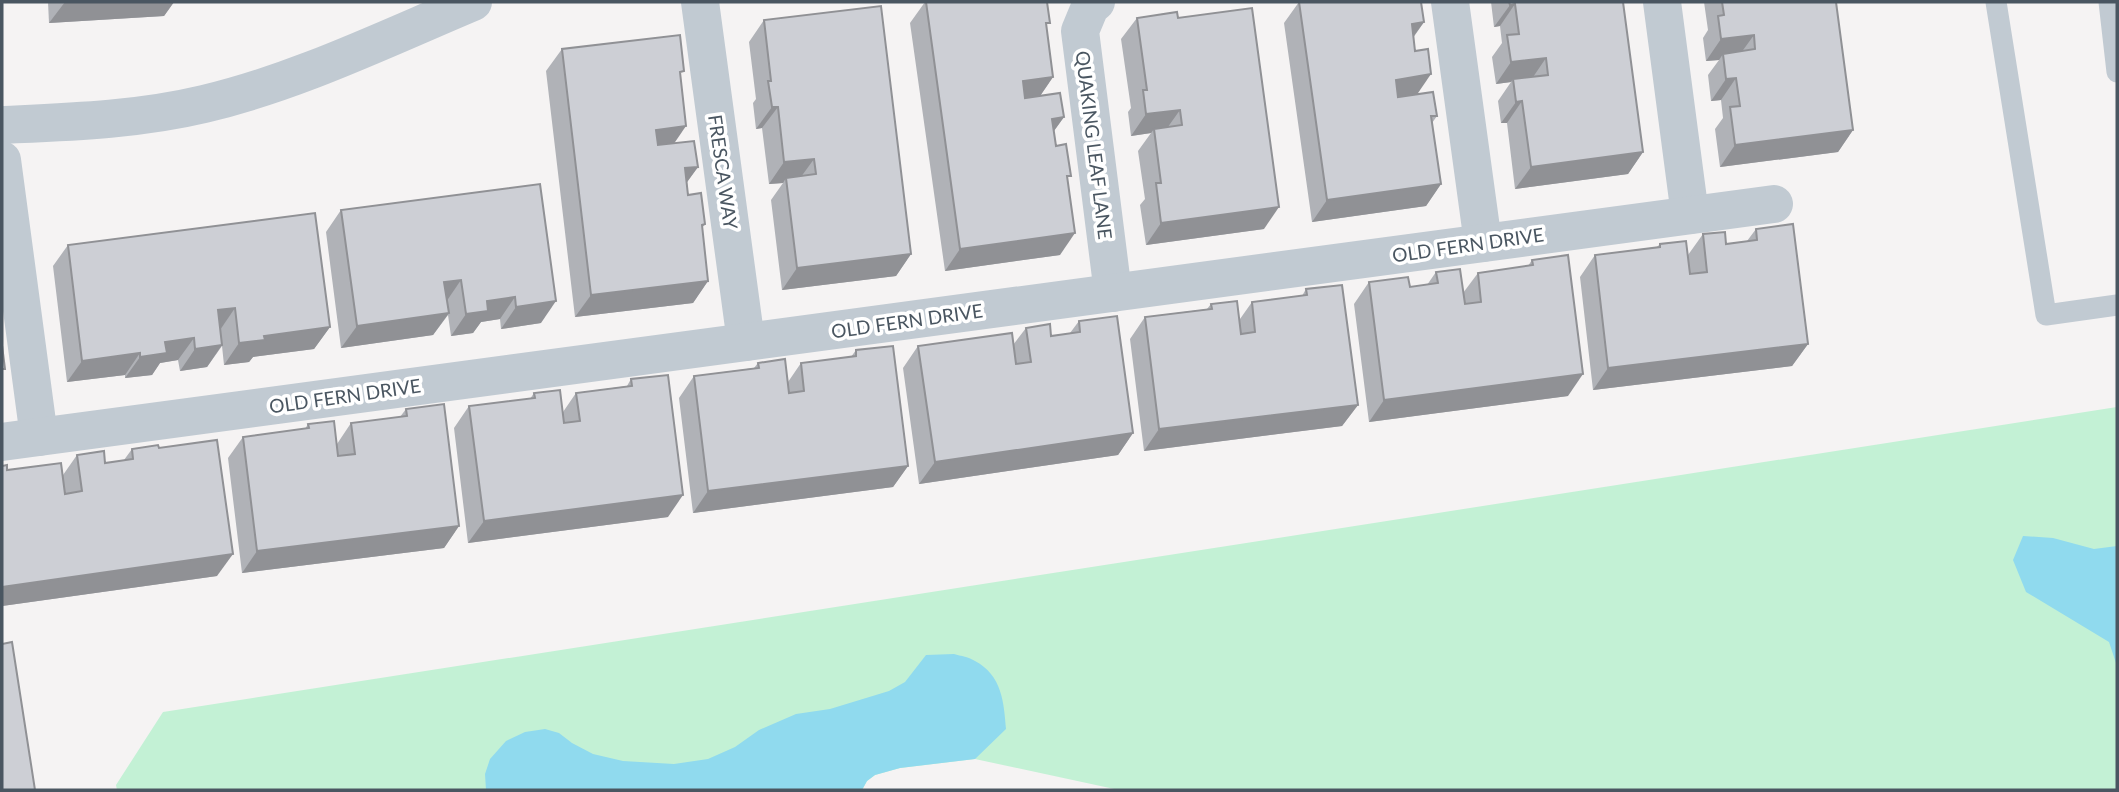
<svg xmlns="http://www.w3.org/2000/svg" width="2119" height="792" font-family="Lato,sans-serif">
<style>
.green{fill:#c3f1d5}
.water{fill:#90daee}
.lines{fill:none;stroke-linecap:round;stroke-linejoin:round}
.lane{stroke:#c1cad2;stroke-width:21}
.street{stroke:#c1cad2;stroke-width:38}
.wall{fill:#b0b2b7}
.shaded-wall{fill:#909195}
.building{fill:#cdcfd5;stroke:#909195;stroke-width:2}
.labels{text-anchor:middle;stroke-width:7;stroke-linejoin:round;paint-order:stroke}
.street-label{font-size:19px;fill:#4a5661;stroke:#fff}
</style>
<rect width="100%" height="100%" fill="#f5f3f3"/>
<!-- green -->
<path class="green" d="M2117 407V790H1119L975 759 900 768 875 775 867 781 862 790H117L116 785 163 712Z"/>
<!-- water -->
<g class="water">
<path d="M2023 536 2053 538 2094 549 2117 546V666L2109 642 2026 592 2013 560Z"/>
<path d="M954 654C961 656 969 657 975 661 1002 675 1004 703 1006 729L975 759 900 768 875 775 867 781 862 790H486L485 774 490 759 506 741 525 732 545 729 559 733 572 743 593 754 623 761 674 764 708 759 735 747 759 730 796 714 830 709 889 691 905 682 926 655Z"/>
</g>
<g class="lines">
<!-- lane -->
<g class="lane">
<path d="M1996 2 2046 315 2117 305"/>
<path d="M2109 2 2117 72"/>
</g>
<!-- street -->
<g class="street">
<path d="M700 2 746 342"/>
<path d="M1096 2 1090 7 1080 31 1113 293"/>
<path d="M1450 2 1483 243"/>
<path d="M1662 2 1690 215"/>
<path d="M2 125C69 122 137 120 204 104 297 82 385 39 473 2"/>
<path d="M2 160 39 437"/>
<path d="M2 442 1774 204"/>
</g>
</g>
<!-- wall -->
<g class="wall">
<path d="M48 2H174L164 16 49 23Z"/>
<path d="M925 2 1046 28 1053 77 1040 96 1064 117 1054 131 1056 146 1068 180 1060 255 945 271 910 23Z"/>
<path d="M1299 2 1424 22 1413 38 1418 94 1437 116 1432 123 1441 184 1426 206 1312 222 1284 23Z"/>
<path d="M1491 2H1623L1643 152 1628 174 1515 189 1507 123H1501L1498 101 1511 82 1496 84 1492 57 1502 43 1500 26 1494 27Z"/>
<path d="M1704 2H1836L1853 130 1838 152 1720 167 1715 129 1723 118 1721 100 1711 101 1708 75 1719 60 1706 61 1703 38 1708 30Z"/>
<path d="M1137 18H1178L1264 229 1146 245 1140 205 1145 199 1138 151 1151 133 1131 136 1128 112 1131 108 1121 39Z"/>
<path d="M764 20 911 254 896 276 782 290 771 200 783 183 769 184 762 128 756 129 753 103 756 99 749 42Z"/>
<path d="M562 49 680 76 674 143 698 167 687 182 688 195 705 224 702 228 708 281 693 303 575 317 546 71Z"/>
<path d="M540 184 541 323 501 329 500 319 481 322 473 333 451 336 448 315 433 335 341 348 326 232 341 210Z"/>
<path d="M1756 229 1808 344 1792 366 1593 390 1580 277 1595 255 1657 247 1660 244 1688 255 1703 234 1726 244 1747 241Z"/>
<path d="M68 245 330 327 314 349 253 357 249 362 224 365 222 346 207 367 180 371 178 360 160 363 152 375 125 378V375L67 382 53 266Z"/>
<path d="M1532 260 1568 396 1369 422 1354 304 1369 282 1410 287 1427 285 1436 272 1463 293 1478 273 1528 266Z"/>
<path d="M1306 289 1358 405 1342 426 1144 451 1130 339 1145 317 1207 309 1211 304 1240 319 1252 302 1302 296Z"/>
<path d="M1079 321 1133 433 1118 455 919 484 903 368 918 346 1013 345 1026 328 1051 336 1070 333Z"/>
<path d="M856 350 908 466 893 487 693 513 679 398 694 376 754 368 758 363 788 382 801 363 851 357Z"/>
<path d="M631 379 668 517 468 543 454 428 469 406 530 399 534 393 563 412 576 393 627 386Z"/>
<path d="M406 409 459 526 444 548 242 573 228 458 243 437 305 429 308 424 337 444 351 423 400 417Z"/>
<path d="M159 448 217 576 2 606V466L7 470 63 475 77 455 105 463 124 460 132 449Z"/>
</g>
<!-- shaded-wall -->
<g class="shaded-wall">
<path d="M65 2H174L164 16 49 23Z"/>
<path d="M1515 4 1500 26 1494 27 1510 5Z"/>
<path d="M1424 22 1408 44 1412 24Z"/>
<path d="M1754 35 1738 57 1723 54 1719 60 1706 61 1721 39Z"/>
<path d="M1546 58 1531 80 1513 79 1511 82 1496 84 1511 62Z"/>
<path d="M1431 74 1416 96 1381 102 1396 80Z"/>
<path d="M1053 77 1038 99 1008 103 1023 81Z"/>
<path d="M1736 78 1721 100 1711 101 1726 79Z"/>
<path d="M1522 101 1507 123H1501L1516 102Z"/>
<path d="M772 107H778L762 128 756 129Z"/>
<path d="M1180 110 1165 131 1154 129 1151 133 1131 136 1146 114Z"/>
<path d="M1064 117 1048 139 1052 119Z"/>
<path d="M686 126 671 148 641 151 656 130Z"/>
<path d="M1853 130 1838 152 1720 167 1735 145Z"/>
<path d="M1643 152 1628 174 1515 189 1531 167Z"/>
<path d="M814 159 798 181 786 178 783 183 769 184 784 162Z"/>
<path d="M698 167 682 189 685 168Z"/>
<path d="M1441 184 1426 206 1312 222 1327 200Z"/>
<path d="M1279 207 1264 229 1146 245 1161 223Z"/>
<path d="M1075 233 1060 255 945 271 960 249Z"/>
<path d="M911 254 896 276 782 290 797 268Z"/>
<path d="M461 280 446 302 444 282Z"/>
<path d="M708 281 693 303 575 317 591 295Z"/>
<path d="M515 297 500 319 481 322 473 333 451 336 466 314 487 301Z"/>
<path d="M556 301 541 323 501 329 516 307Z"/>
<path d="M235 308 220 330 218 310Z"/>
<path d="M449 313 433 335 341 348 357 326Z"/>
<path d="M330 327 314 349 253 357 249 362 224 365 239 343 264 336Z"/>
<path d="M194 338 178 360 160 363 152 375 125 378 140 357 165 342Z"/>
<path d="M1808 344 1792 366 1593 390 1608 368Z"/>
<path d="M222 345 207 367 180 371 195 349Z"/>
<path d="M140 353 125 375 67 382 82 361Z"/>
<path d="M1583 374 1568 396 1369 422 1384 400Z"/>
<path d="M1358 405 1342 426 1144 451 1159 429Z"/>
<path d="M1133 433 1118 455 919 484 935 462Z"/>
<path d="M908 466 893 487 693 513 708 491Z"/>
<path d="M683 495 668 517 468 543 484 521Z"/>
<path d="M459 526 444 548 242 573 257 551Z"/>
<path d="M233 554 217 576 2 606V587Z"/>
</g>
<!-- building -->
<g class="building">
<path d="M926 2H1047L1050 23H1046L1053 77 1023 81 1025 98 1060 93 1064 117 1052 119 1056 146 1066 144 1071 176H1067L1075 233 960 249Z"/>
<path d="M1299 2H1421L1424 22 1412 24 1415 51 1428 49 1431 74 1396 80 1398 97 1433 92 1437 116H1431L1441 184 1327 200Z"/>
<path d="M1509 2H1623L1643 152 1531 167 1522 101 1516 102 1513 79 1548 75 1546 58 1511 62 1507 35 1519 34 1515 4 1510 5Z"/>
<path d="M1722 2H1836L1853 130 1735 145 1730 107 1740 106 1736 78 1726 79 1723 54 1755 49 1754 35 1721 39 1718 16 1724 15Z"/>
<path d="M881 6 911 254 797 268 786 178 816 174 814 159 784 162 778 107H772L768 81H771L764 20Z"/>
<path d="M1252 8 1279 207 1161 223 1156 183H1161L1154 129 1182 125 1180 110 1146 114 1143 90H1147L1137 18 1177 12 1178 18Z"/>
<path d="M680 35 684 71 680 72 686 126 656 130 658 145 694 141 698 167 685 168 688 195 701 193 705 224 702 225 708 281 591 295 562 49Z"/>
<path d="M540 184 556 301 516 307 515 297 487 301 488 311 466 314 461 280 444 282 449 313 357 326 341 210Z"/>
<path d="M315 213 330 327 264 336 265 340 239 343 235 308 218 310 222 345 195 349 194 338 165 342 167 353 140 357V353L82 361 68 245Z"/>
<path d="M1793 224 1808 344 1608 368 1595 255 1660 247V244L1686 241 1690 274 1707 272 1703 234 1725 232 1726 244 1757 240 1756 229Z"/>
<path d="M1568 255 1583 374 1384 400 1369 282 1408 277 1410 287 1438 283 1436 272 1460 269 1465 304 1481 302 1478 273 1533 265 1532 260Z"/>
<path d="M1342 285 1358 405 1159 429 1145 317 1212 309 1211 304 1237 301 1241 334 1255 332 1252 302 1307 295 1306 289Z"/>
<path d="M1117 316 1133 433 935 462 918 346 1012 333 1016 364 1031 362 1026 328 1050 324 1051 336 1080 332 1079 321Z"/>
<path d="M2 345 5 369H2Z"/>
<path d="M893 346 908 466 708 491 694 376 759 368 758 363 785 359 789 393 804 391 801 363 856 356V350Z"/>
<path d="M668 375 683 495 484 521 469 406 535 398 534 393 560 390 564 423 580 421 576 393 632 386 631 379Z"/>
<path d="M444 404 459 526 257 551 243 437 309 428 308 424 334 421 338 456 355 454 351 423 407 416 406 409Z"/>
<path d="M217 440 233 554 2 587V466L7 465V470L61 463 65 494 82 491 77 455 104 451 105 463 133 459 132 449 158 445 159 448Z"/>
<path d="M12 642 35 790H2V644Z"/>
</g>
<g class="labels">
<!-- street labels -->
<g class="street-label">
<text transform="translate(1094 145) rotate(83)" y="7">QUAKING LEAF LANE</text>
<text transform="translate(723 172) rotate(82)" y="7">FRESCA WAY</text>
<text transform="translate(1468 245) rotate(-8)" y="7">OLD FERN DRIVE</text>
<text transform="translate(907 321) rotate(-8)" y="7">OLD FERN DRIVE</text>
<text transform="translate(345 396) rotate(-8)" y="7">OLD FERN DRIVE</text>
</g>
</g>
<!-- border -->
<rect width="2119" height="792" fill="none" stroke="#4a5661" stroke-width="7"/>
</svg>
